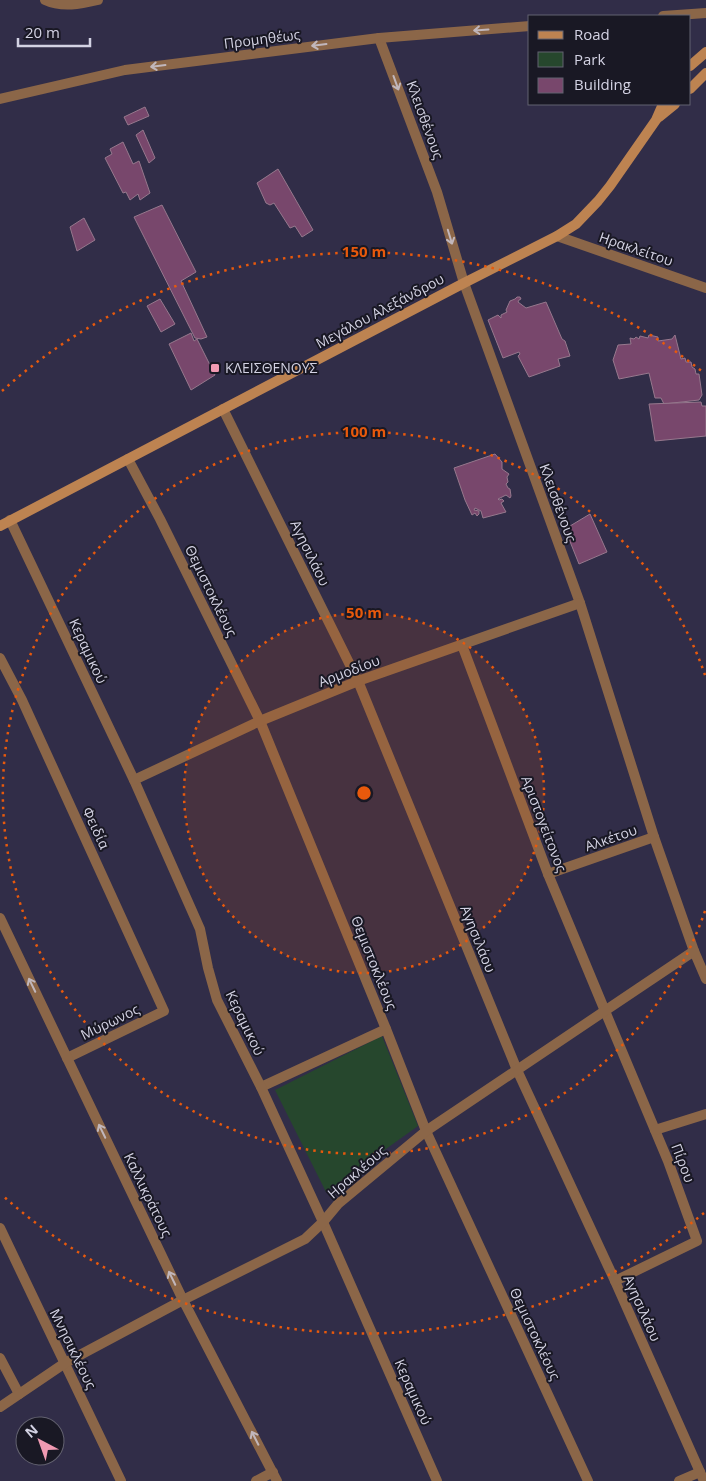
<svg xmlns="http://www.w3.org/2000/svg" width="706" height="1481" font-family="'Open Sans',sans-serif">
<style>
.green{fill:#26472d}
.building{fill:#78476c;stroke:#96788d}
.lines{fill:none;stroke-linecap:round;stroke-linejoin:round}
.service{stroke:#8b6648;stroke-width:10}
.pedestrian{stroke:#8b6648;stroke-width:10}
.minor{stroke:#8b6648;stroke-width:10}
.tertiary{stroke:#8b6648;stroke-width:10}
.secondary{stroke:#bd8351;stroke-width:10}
.oneway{stroke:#c1b7bc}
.ring{fill:none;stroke:#e8590c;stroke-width:2.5;stroke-dasharray:2.5 5}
.poi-dot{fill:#f19ab3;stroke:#191824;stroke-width:2}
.labels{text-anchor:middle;stroke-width:4;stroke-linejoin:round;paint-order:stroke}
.street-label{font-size:14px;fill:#d3d2e3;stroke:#191824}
.poi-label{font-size:14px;fill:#d3d2e3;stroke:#191824;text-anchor:start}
.centre{fill:#e8590c;stroke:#191824;stroke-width:2.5}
.ring-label{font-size:15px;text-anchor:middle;font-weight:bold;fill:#e8590c;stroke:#191824;stroke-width:4;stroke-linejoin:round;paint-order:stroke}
</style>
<rect width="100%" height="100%" fill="#312d48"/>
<!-- green -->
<path class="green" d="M382 1036 418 1126 326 1192 275 1090Z"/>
<!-- building -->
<g class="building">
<path d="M145 107 149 116 128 125 124 117Z"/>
<path d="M143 130 155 158 149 163 136 135Z"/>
<path d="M123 142 133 164 139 161 150 193 140 200 138 194 130 200 126 192 123 193 105 158 112 154 110 149Z"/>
<path d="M278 169 313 230 302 237 295 226 290 228 274 203 270 205 266 203 257 183Z"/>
<path d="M162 205 196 272 181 281 207 337 201 339 195 338 134 217Z"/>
<path d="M84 218 95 240 77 251 70 227Z"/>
<path d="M517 297H520L521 299 519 300 518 302 526 308 546 302 562 339 565 341 570 356 558 359 560 366 529 377 518 356 520 354 519 352 503 358 488 320 498 315 501 318V315L507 312 506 310 510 301 515 299Z"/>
<path d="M160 299 175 324 161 332 147 306Z"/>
<path d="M191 333 194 341 197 339 215 375 191 390 169 344Z"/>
<path d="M649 335 658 337V341L672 339 675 335 681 359 685 358 686 362H691L692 367 695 369 696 374H699L702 395 699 400 664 404 661 398H655L649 373 619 379 613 360 618 345 631 344 630 338 634 339 636 337 639 339 640 336 648 338Z"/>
<path d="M701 402 702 406H706V436L655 441 649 404Z"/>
<path d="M495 454 502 462V469L509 474 507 477 508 482 506 484 508 488 510 489 511 496 510 498 506 495 498 499 499 500 502 499 504 501 501 503 506 512 483 518 481 511 475 508 474 510 479 511V514L477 516 475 513 472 515 465 500 454 468Z"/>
<path d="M590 514 607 552 579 564 565 529Z"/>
</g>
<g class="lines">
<!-- service -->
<g class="service">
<path d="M462 645 548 874 605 1011"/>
<path d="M548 874 654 837"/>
</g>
<!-- pedestrian -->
<path class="pedestrian" d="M261 1087 386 1029"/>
<!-- minor -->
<g class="minor">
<path d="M45 0C62 8 81 4 98 0"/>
<path d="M379 38 437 192 464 283 580 603 654 837 694 951"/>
<path d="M223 409 358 681 517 1070 615 1281 704 1481"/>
<path d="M128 459 160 519 260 721 386 1029 426 1131 588 1481"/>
<path d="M10 520 134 780 200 929 208 968 217 1000 261 1087 323 1222 437 1481"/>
<path d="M0 658 22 700 164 1011 67 1058"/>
<path d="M134 780 260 721 358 681 580 603"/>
<path d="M0 918 183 1300 277 1481"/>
<path d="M605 1011 668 1161 697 1241 615 1281"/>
<path d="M655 1130 706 1114"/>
<path d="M0 1228 121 1481"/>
<path d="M0 1358 19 1394"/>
<path d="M256 1481 273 1472"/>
<path d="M679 1481 700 1472"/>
</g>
<!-- tertiary -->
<g class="tertiary">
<path d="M663 16 706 13"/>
<path d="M0 99 125 70 379 38 530 26"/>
<path d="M557 236 706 288"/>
<path d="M0 1407 65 1363 183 1300 305 1239 323 1222 338 1204 426 1131 694 951 706 979"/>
</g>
<!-- secondary -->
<g class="secondary">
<path d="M690 66 706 52"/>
<path d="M690 89 706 73"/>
<path d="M659 117 675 104"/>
<path d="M0 526 464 283 557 236 576 224 598 201 610 186 656 120 663 104"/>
</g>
</g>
<!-- one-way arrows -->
<defs><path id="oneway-shaft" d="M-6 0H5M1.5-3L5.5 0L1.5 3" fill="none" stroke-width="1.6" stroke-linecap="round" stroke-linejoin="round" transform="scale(1.25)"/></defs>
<g class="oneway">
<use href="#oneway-shaft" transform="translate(481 30) rotate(176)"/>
<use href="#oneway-shaft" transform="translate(319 45) rotate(173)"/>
<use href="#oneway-shaft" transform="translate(158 66) rotate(173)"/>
<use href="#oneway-shaft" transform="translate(396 83) rotate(70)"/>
<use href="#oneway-shaft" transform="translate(450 237) rotate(73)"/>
<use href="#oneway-shaft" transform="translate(32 985) rotate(-116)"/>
<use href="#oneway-shaft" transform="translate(102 1131) rotate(-116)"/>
<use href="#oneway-shaft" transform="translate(172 1278) rotate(-116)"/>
<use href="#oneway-shaft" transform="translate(255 1438) rotate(-117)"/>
</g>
<!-- distance rings -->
<circle cx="364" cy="793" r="180" fill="#e8590c" fill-opacity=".12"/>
<g class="ring">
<circle cx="364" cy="793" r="180"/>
<path d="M705 911A361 361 0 1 1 705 675"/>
<path d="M704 1213A541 541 0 0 1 2 1195M2 391A541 541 0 0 1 704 373"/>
</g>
<!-- markers -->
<rect class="poi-dot" x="210" y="363" width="10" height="10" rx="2.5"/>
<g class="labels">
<!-- street labels -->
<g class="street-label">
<text transform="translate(262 39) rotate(-7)" y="5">Προμηθέως</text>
<text transform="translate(425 120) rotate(70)" y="5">Κλεισθένους</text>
<text transform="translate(636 249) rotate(19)" y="5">Ηρακλείτου</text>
<text transform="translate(380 311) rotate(-28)" y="5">Μεγάλου Αλεξάνδρου</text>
<text transform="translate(558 503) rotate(70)" y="5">Κλεισθένους</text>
<text transform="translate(310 553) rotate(64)" y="5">Αγησιλάου</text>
<text transform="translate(211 591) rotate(64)" y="5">Θεμιστοκλέους</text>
<text transform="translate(88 651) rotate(65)" y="5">Κεραμικού</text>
<text transform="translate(349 671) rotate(-21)" y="5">Αρμοδίου</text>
<text transform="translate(544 824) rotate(69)" y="5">Αριστογείτονος</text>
<text transform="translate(96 828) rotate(65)" y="5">Φειδία</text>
<text transform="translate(611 838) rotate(-19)" y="5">Αλκέτου</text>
<text transform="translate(478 939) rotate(68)" y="5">Αγησιλάου</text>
<text transform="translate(374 963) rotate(68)" y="5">Θεμιστοκλέους</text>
<text transform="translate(110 1022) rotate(-26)" y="5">Μύρωνος</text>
<text transform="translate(245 1023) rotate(64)" y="5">Κεραμικού</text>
<text transform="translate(683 1163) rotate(69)" y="5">Πίρου</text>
<text transform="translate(357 1172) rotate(-41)" y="5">Ηρακλέους</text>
<text transform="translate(148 1195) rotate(64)" y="5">Καλλικράτους</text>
<text transform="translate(642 1308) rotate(66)" y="5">Αγησιλάου</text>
<text transform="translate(535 1334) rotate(65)" y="5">Θεμιστοκλέους</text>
<text transform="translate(73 1349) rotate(64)" y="5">Μνησικλέους</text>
<text transform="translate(413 1392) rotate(66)" y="5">Κεραμικού</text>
</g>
<!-- poi labels -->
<g class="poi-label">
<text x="225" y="373">ΚΛΕΙΣΘΕΝΟΥΣ</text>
</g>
</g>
<circle cx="364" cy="793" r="8" class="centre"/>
<g class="ring-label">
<text x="364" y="257">150 m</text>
<text x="364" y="437">100 m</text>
<text x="364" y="618">50 m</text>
</g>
<!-- legend -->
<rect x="528" y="15" width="162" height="90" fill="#191824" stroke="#636270"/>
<rect x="538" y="31" width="25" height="8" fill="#bd8351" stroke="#636270"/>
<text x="574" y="40" font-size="15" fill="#d3d2e3">Road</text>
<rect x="538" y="52" width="25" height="15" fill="#26472d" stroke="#636270"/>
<text x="574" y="65" font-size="15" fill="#d3d2e3">Park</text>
<rect x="538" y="78" width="25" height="15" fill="#78476c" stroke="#636270"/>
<text x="574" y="90" font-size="15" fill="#d3d2e3">Building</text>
<!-- north arrow -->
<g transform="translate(40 1441) rotate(319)"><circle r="24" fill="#191824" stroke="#636270"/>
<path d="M0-4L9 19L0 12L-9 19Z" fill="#f19ab3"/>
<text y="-8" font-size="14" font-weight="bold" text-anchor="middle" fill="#d3d2e3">N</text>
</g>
<!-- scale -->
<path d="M18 38v8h72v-8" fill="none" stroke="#d3d2e3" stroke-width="2.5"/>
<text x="25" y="38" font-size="15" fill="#d3d2e3" stroke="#191824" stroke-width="4" paint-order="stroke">20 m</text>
</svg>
